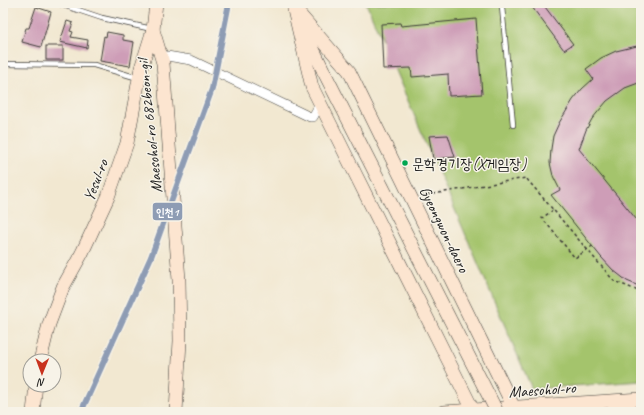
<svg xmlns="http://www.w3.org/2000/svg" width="644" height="415" font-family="Caveat,'Poor Story',sans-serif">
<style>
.green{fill:#a4c46c;stroke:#607044}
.building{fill:#ce9db7}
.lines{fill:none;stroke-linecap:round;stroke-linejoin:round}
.service-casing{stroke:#3c3b37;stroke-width:6}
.minor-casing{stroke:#3c3b37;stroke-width:10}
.secondary-casing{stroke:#3c3b37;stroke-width:14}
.path{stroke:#3c3b37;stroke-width:1.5;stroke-dasharray:3 3;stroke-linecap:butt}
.service{stroke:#fff;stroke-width:4.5}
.minor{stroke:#fff;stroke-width:9}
.secondary{stroke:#fce5d0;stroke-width:13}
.secondary-bridge-casing{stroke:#3c3b37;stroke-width:14;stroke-linecap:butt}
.path-bridge{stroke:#3c3b37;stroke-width:1.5;stroke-dasharray:3 3;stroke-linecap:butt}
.secondary-bridge{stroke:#fce5d0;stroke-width:13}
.metro-1-casing{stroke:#f7f3e8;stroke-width:9}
.metro-1{stroke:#8e9cb4;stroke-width:6}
.bus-dot{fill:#00a651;stroke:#f7f3e8;stroke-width:1.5}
.labels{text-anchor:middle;stroke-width:3;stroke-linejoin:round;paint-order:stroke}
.bus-label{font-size:15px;fill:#1c1c1c;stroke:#f7f3e8;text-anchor:start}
.street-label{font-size:16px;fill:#1c1c1c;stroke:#f7f3e8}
.line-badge{stroke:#f7f3e8;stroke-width:1.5}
.badge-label{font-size:11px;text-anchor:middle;font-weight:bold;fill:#fff}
</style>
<rect width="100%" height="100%" fill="#f7f3e8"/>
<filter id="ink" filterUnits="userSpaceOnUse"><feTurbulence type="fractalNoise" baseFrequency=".025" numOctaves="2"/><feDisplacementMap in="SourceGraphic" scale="8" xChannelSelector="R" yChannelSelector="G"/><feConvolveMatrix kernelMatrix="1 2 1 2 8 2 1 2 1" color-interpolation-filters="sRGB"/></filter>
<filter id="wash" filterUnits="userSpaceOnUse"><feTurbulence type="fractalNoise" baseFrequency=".012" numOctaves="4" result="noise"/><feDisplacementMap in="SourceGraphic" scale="16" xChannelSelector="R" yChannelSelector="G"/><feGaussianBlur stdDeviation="0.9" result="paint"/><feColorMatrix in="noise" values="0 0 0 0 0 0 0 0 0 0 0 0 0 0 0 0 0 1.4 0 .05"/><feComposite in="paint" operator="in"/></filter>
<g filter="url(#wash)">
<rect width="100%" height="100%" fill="#f2e8d1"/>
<!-- green -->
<path class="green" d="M366 3H641V381L532 389Z"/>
<g id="blocks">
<!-- building -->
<g class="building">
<path d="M537 3H542L573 44 564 50 532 7Z"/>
<path d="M36 7 51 12 41 47 22 42 26 28H29Z"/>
<path d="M476 19 482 94 449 96 448 74 412 77 411 68 383 69 381 24 400 23 401 26Z"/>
<path d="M67 21 73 23 70 31 73 32 71 37 88 40 87 48 60 42Z"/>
<path d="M107 32 123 35V40L134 42 130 66 100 61 104 36 106 37Z"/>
<rect x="46" y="46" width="17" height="14"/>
<path d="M637 46H641V82L625 88 607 101 592 119 586 130 579 149 641 225V287L627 281 613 270 601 257 551 195 560 190 553 176 550 163 551 149 553 136 559 123 573 100 582 89 593 79 586 69 601 58 616 51Z"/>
<path d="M448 135 455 157 433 159 429 136Z"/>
</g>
</g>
</g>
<g filter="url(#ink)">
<use href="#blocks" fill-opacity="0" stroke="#3c3b37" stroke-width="1"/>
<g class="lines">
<defs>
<g id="service">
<path d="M57 3 102 18 152 29"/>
<path d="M502 7 513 125"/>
<path d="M3 64 94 65 138 78"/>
</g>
<path id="minor" d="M161 55 191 60 310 117H313L320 104"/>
<g id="secondary">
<path d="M294 8 349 71 516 412"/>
<path d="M294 10 312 87 474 412"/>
<path d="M153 30 163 63 179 280 180 341 176 412"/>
<path d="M305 32 324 72"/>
<path d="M40 361 49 324 63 287 82 253 108 197 127 143 141 68 153 30 156 3"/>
<path d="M33 412 36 385"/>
<path d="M444 412 641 399"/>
</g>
</defs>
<!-- service casing -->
<use href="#service" class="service-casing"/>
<!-- minor casing -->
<use href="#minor" class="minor-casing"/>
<!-- secondary casing -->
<use href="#secondary" class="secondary-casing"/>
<!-- path -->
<g class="path">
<path d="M421 196 526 178 614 281 641 292"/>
<path d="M591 247 592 246"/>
</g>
<!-- service -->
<use href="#service" class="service"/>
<!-- minor -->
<use href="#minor" class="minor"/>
<!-- secondary -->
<use href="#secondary" class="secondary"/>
<defs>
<path id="secondary-bridge" d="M324 72 497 412"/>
</defs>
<!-- secondary-bridge casing -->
<use href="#secondary-bridge" class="secondary-bridge-casing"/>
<!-- path-bridge -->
<path class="path-bridge" d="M553 210 542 218 575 258 591 247"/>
<!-- secondary-bridge -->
<use href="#secondary-bridge" class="secondary-bridge"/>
<defs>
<path id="metro-1" d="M81 412 151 257 212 89 229 3"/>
</defs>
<!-- metro-1 casing -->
<use href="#metro-1" class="metro-1-casing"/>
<!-- metro-1 -->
<use href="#metro-1" class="metro-1"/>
</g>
</g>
<!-- markers -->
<circle class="bus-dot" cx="405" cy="163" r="3.5"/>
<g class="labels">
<!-- bus labels -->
<g class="bus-label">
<text x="412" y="169">문학경기장(X게임장)</text>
</g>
<!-- street labels -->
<g class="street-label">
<text transform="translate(149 126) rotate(-96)" y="6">Maesohol-ro 682beon-gil</text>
<text transform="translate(95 180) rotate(-69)" y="6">Yesul-ro</text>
<text transform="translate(445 229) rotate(64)" y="6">Gyeongwon-daero</text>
<text transform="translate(542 389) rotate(-4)" y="6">Maesohol-ro</text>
</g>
</g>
<rect class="line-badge" x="152" y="202" width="31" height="19" rx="4" fill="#8e9cb4"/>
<g class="badge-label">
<text x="167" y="216">인천1</text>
</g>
<!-- margin -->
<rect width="644" height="415" fill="none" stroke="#f7f3e8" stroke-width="16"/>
<!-- north arrow -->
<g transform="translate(42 373) rotate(181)"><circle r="19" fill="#f7f3e8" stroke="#9f9d96"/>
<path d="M0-3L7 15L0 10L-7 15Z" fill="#c8321e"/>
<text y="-6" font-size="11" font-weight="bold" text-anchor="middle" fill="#1c1c1c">N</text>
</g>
</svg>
